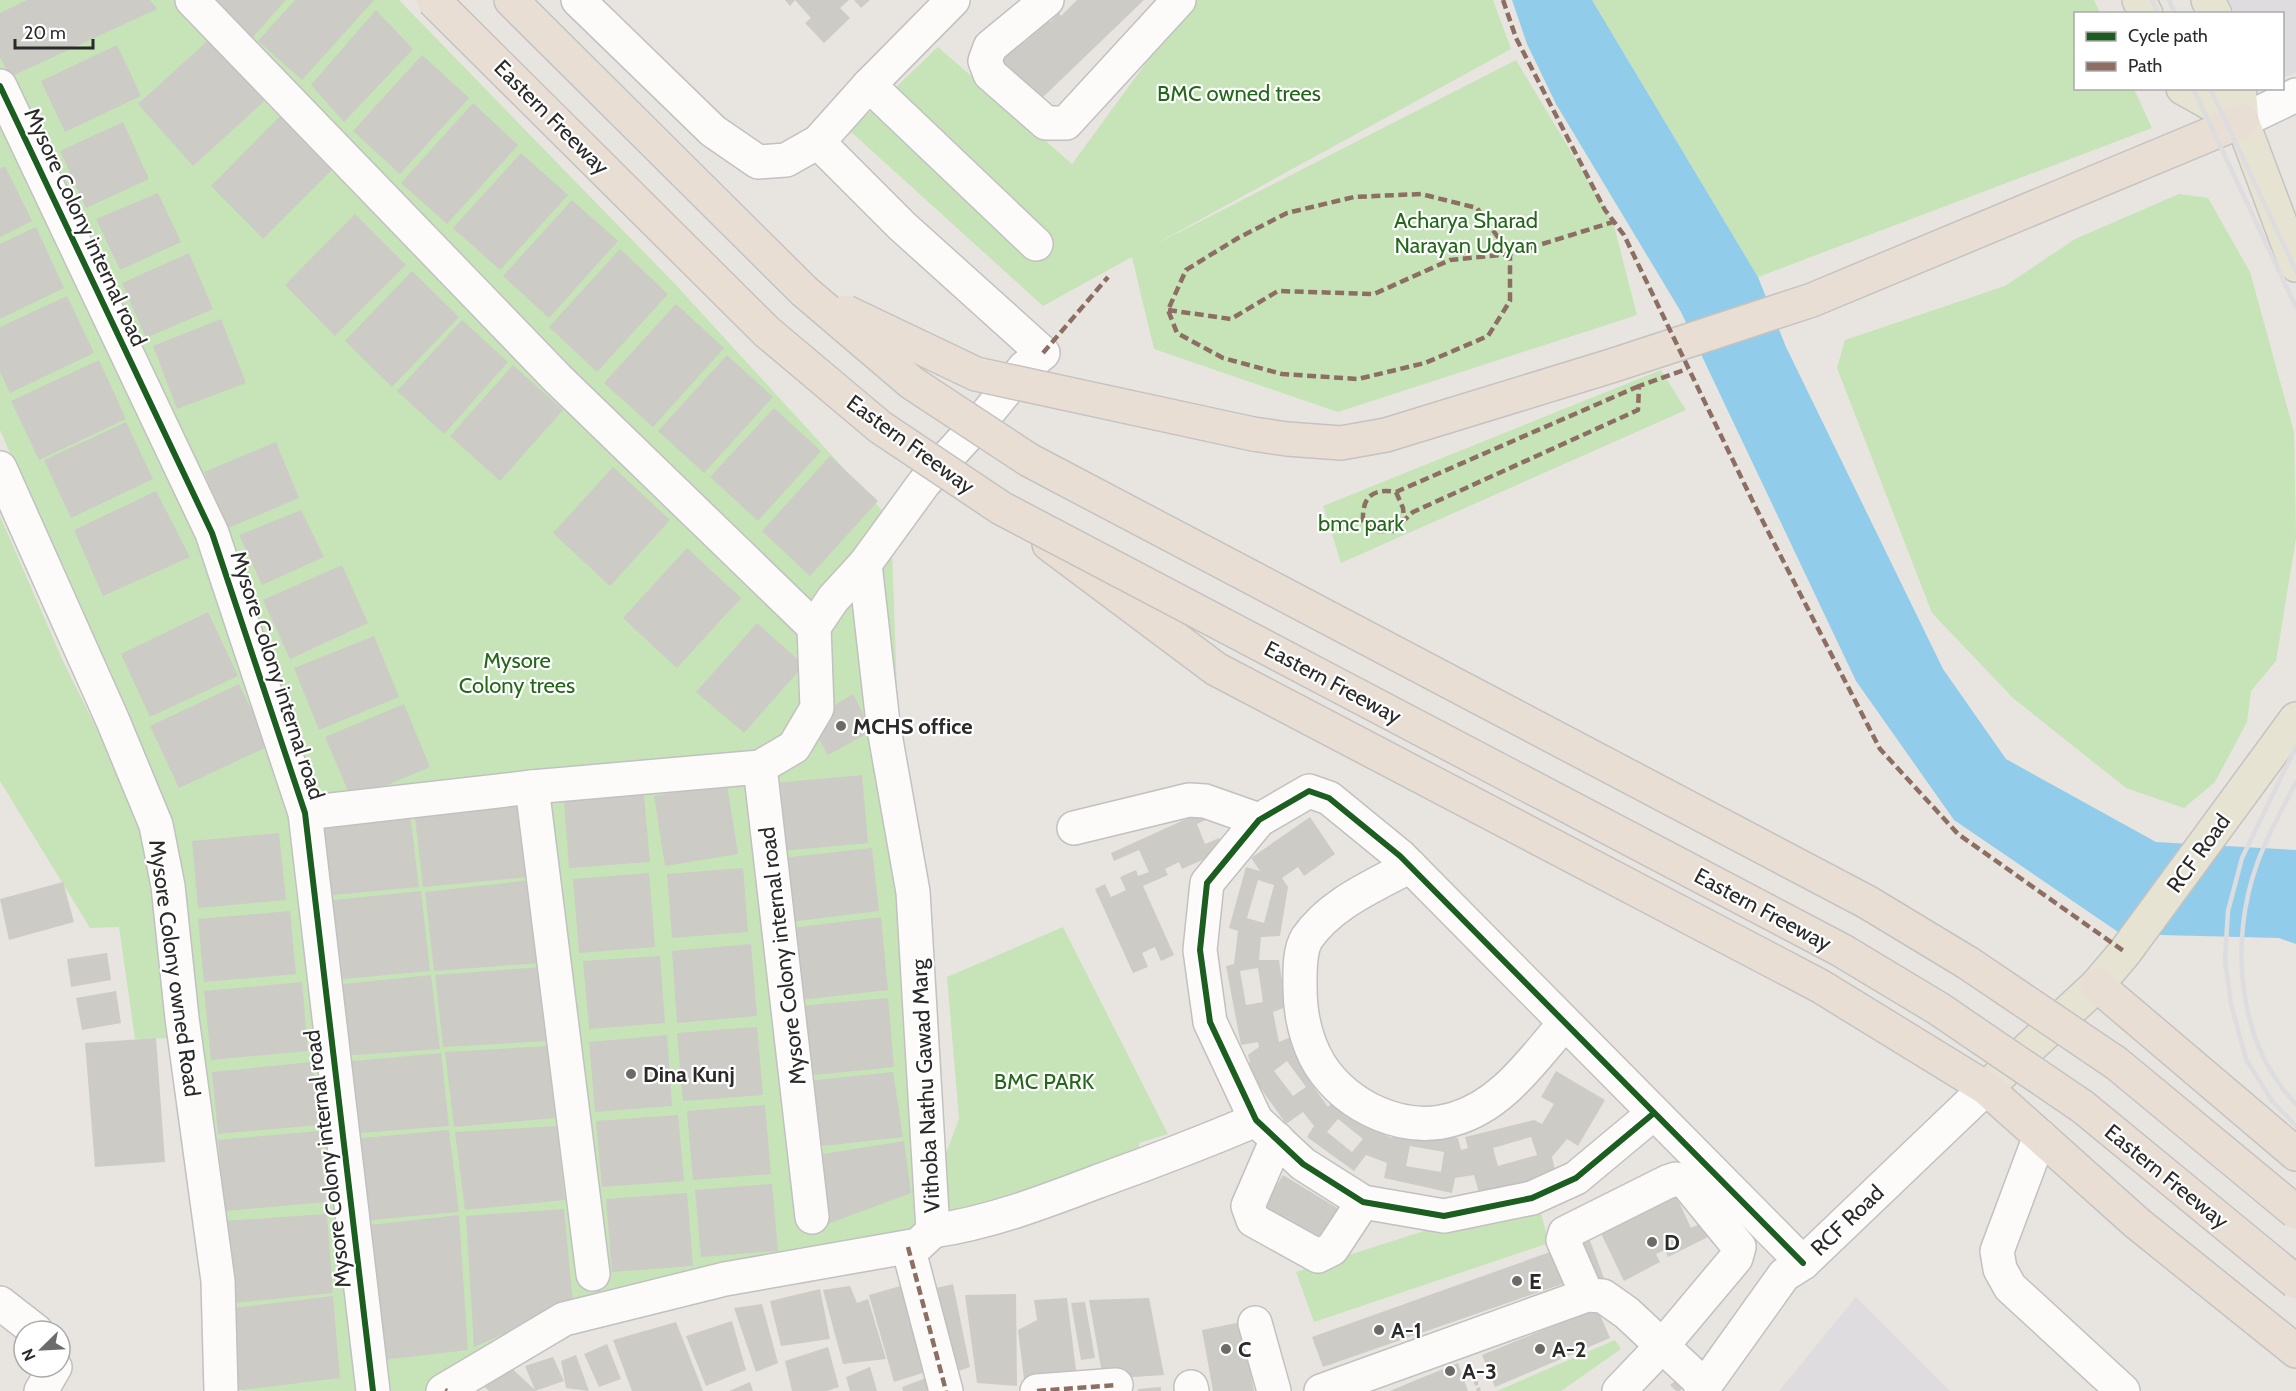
<svg xmlns="http://www.w3.org/2000/svg" width="2296" height="1391" font-family="Cabin,sans-serif">
<style>
.industrial{fill:#dfdcdf}
.green{fill:#c6e4b8}
.water{fill:#92cceb}
.building{fill:#cdcbc6;fill-rule:evenodd}
.lines{fill:none;stroke-linecap:round;stroke-linejoin:round}
.minor-casing{stroke:#c2c1c1;stroke-width:36}
.major-casing{stroke:#c4c3c1;stroke-width:36}
.highway-casing{stroke:#c4c3c1;stroke-width:36}
.path{stroke:#c8c7c7;stroke-width:4;stroke-dasharray:4.5 3;stroke-linecap:butt}
.minor{stroke:#fcfbfa;stroke-width:33}
.major{stroke:#e6e3d3;stroke-width:33}
.highway{stroke:#e9ded3;stroke-width:33}
.rail{stroke:#dddcde;stroke-width:4.5}
.highway-bridge-casing{stroke:#c4c3c1;stroke-width:36;stroke-linecap:butt}
.highway-bridge{stroke:#e9ded3;stroke-width:33}
.quiet{stroke:#8d6e63;stroke-width:4.5;stroke-dasharray:9 4.5;stroke-linecap:butt}
.cycleway-casing{stroke:#fff;stroke-width:10}
.cycleway{stroke:#1b5e20;stroke-width:6}
.poi-dot{fill:#6c6b6a;stroke:#fff;stroke-width:2}
.labels{text-anchor:middle;stroke-width:4.5;stroke-linejoin:round;paint-order:stroke}
.park-label{font-size:22px;fill:#236819;stroke:#fff}
.street-label{font-size:22px;fill:#2a2a2a;stroke:#fff}
.poi-label{font-size:22px;font-weight:bold;fill:#2a2a2a;stroke:#fff;text-anchor:start}
</style>
<rect width="100%" height="100%" fill="#e8e5e0"/>
<!-- industrial -->
<g class="industrial">
<path d="M2229 0H2296V72L2286 77 2283 75 2282 14 2235 13Z"/>
<path d="M1856 1297 1950 1391H1779Z"/>
</g>
<!-- green -->
<g class="green">
<path d="M0 0H399L676 285 891 520 916 1232 959 1119 947 977 1063 927 1168 1134 1139 1143V1149L916 1234 564 1319 457 1391H242L191 1018 173 830 0 430Z"/>
<path d="M1192 0H1493L1511 49 1152 246 1516 60 1613 222 1637 315 1338 412 1154 349 1132 257 1043 306 850 131 938 47 1072 164Z"/>
<path d="M1592 0H2094L2100 13 2076 14V88L2134 89 2152 128 1758 277Z"/>
<path d="M2179 194 2208 198 2250 272 2294 432 2296 538 2276 661 2251 691 2247 722 2215 782 2184 808 2126 788 2013 698 1932 613 1837 368 1845 340 2005 286 2075 239Z"/>
<path d="M1661 370 1686 410 1341 563 1323 506Z"/>
<path d="M0 516 63 661 155 846 173 1038 135 1039 119 927 90 928 0 781Z"/>
<path d="M1536 1195 1549 1243 1314 1322 1296 1272Z"/>
<path d="M1615 1340 1621 1349 1561 1391H1497Z"/>
</g>
<!-- water -->
<path class="water" d="M1512 0H1592L1758 277 1786 347 1943 669 2006 759 2156 842 2296 850V944L2279 938 2121 934 1954 820 1856 681 1681 312 1556 104 1527 44Z"/>
<!-- building -->
<g class="building">
<path d="M27 0H150L157 9 10 77 0 57V13Z"/>
<path d="M211 0H286L252 38Z"/>
<path d="M295 0H374L302 80 258 41Z"/>
<path d="M785 0H849L840 8 850 18 824 43 805 23 811 18 795 0 790 6Z"/>
<path d="M854 0H870L861 8Z"/>
<path d="M1077 0H1144L1040 100 1008 66 1003 70 992 58 1019 37 1024 43 1049 20 1050 22 1059 13 1061 16Z"/>
<path d="M376 10 413 49 344 122 311 85Z"/>
<path d="M214 35 270 96 193 166 138 104Z"/>
<path d="M117 45 141 96 65 132 41 81Z"/>
<path d="M422 55 469 98 400 174 353 131Z"/>
<path d="M473 103 518 145 447 224 401 183Z"/>
<path d="M284 112 337 165 263 239 211 186Z"/>
<path d="M123 122 149 179 86 208 60 151Z"/>
<path d="M521 153 568 195 500 270 453 228Z"/>
<path d="M5 166 32 221 0 237V169Z"/>
<path d="M158 193 181 242 120 270 96 219Z"/>
<path d="M572 200 618 241 549 318 503 276Z"/>
<path d="M355 214 406 265 335 336 285 285Z"/>
<path d="M36 227 64 288 0 319V244Z"/>
<path d="M620 249 668 294 597 372 549 327Z"/>
<path d="M189 253 213 309 146 338 122 283Z"/>
<path d="M412 271 459 317 392 387 345 341Z"/>
<path d="M67 296 94 353 10 393 0 372V327Z"/>
<path d="M676 304 724 348 653 427 604 383Z"/>
<path d="M221 319 246 383 177 409 153 346Z"/>
<path d="M462 320 508 362 444 434 397 391Z"/>
<path d="M727 355 773 397 704 473 658 431Z"/>
<path d="M99 360 126 419 39 460 11 401Z"/>
<path d="M513 365 563 410 500 481 450 436Z"/>
<path d="M774 408 821 451 758 521 710 477Z"/>
<path d="M126 422 153 479 71 518 44 460Z"/>
<path d="M276 442 299 498 228 528 204 472Z"/>
<path d="M830 456 878 501 810 576 762 531Z"/>
<path d="M613 467 670 520 610 586 553 533Z"/>
<path d="M156 491 190 557 103 596 74 530Z"/>
<path d="M301 510 324 557 262 585 239 535Z"/>
<path d="M687 548 741 598 677 668 623 618Z"/>
<path d="M342 565 368 623 290 659 263 600Z"/>
<path d="M208 612 238 676 150 717 121 654Z"/>
<path d="M757 623 804 665 744 733 696 692Z"/>
<path d="M374 636 399 697 319 730 294 668Z"/>
<path d="M239 684 269 746 179 788 150 726Z"/>
<path d="M853 694 872 731 828 755 809 721Z"/>
<path d="M404 704 430 767 352 800 325 737Z"/>
<path d="M862 775 868 843 781 851 774 783Z"/>
<path d="M727 784 738 854 665 866 654 796Z"/>
<path d="M523 795 530 877 423 887 414 808Z"/>
<path d="M644 795 650 862 569 868 564 801Z"/>
<path d="M409 808 419 887 323 896 314 821Z"/>
<path d="M1206 810 1210 818 1197 824 1205 844 1219 838 1225 850 1182 869 1179 862 1165 869 1168 875 1143 886 1174 955 1161 961 1155 947 1142 953 1148 967 1133 973 1095 889 1105 884 1111 897 1126 890 1120 877 1136 870 1138 876 1149 872 1139 850 1114 861 1111 853Z"/>
<path d="M1310 817 1335 854 1304 876 1298 867 1282 878 1288 887 1280 936 1261 937 1259 960H1279L1286 1007 1273 1012 1279 1042 1293 1036 1319 1075 1310 1082 1328 1107 1337 1095 1384 1129 1380 1133 1392 1138 1395 1127 1458 1138 1461 1150 1468 1148 1465 1137 1534 1120 1542 1124 1554 1104 1541 1097 1556 1071 1605 1100 1578 1146 1567 1139 1552 1157 1556 1174 1479 1193 1474 1175 1455 1178 1452 1193 1384 1178 1387 1163 1366 1155 1354 1171 1307 1137 1314 1126 1303 1112 1286 1124 1245 1066 1250 1062 1248 1055 1259 1047 1258 1042 1241 1045 1226 966 1234 964 1238 931 1229 928 1246 867 1260 871 1251 858ZM1258 880 1274 885 1264 923 1247 918ZM1258 968 1263 1002 1246 1005 1240 971ZM1287 1061 1306 1087 1293 1096 1274 1071ZM1338 1119 1363 1139 1352 1152 1327 1132ZM1531 1137 1537 1155 1498 1166 1493 1148ZM1410 1146 1444 1152 1441 1172 1406 1166Z"/>
<path d="M279 833 286 900 198 908 192 841Z"/>
<path d="M872 848 879 911 790 922 782 858Z"/>
<path d="M743 868 748 932 672 938 667 874Z"/>
<path d="M649 873 655 947 579 953 573 879Z"/>
<path d="M531 880 541 963 434 971 425 892Z"/>
<path d="M63 882 74 922 9 940 0 899Z"/>
<path d="M421 891 430 971 333 980 324 901Z"/>
<path d="M290 911 296 974 204 982 198 919Z"/>
<path d="M881 917 888 990 799 1000 791 928Z"/>
<path d="M751 944 757 1016 677 1023 672 951Z"/>
<path d="M107 953 111 980 71 987 67 959Z"/>
<path d="M660 956 665 1023 589 1029 583 961Z"/>
<path d="M541 967 547 1041 443 1047 435 975Z"/>
<path d="M431 975 440 1049 342 1056 333 985Z"/>
<path d="M302 982 308 1051 211 1060 204 991Z"/>
<path d="M116 991 121 1023 82 1030 76 998Z"/>
<path d="M888 998 894 1067 805 1076 798 1006Z"/>
<path d="M757 1027 763 1095 683 1101 677 1033Z"/>
<path d="M667 1035 672 1106 595 1112 589 1042Z"/>
<path d="M156 1038 165 1162 95 1167 85 1043Z"/>
<path d="M548 1046 555 1118 454 1127 445 1052Z"/>
<path d="M441 1053 449 1126 350 1134 342 1062Z"/>
<path d="M313 1062 319 1125 218 1134 212 1072Z"/>
<path d="M893 1072 903 1137 814 1147 807 1081Z"/>
<path d="M765 1105 771 1174 693 1180 687 1111Z"/>
<path d="M678 1115 684 1181 602 1187 596 1121Z"/>
<path d="M557 1126 565 1200 465 1210 455 1132Z"/>
<path d="M449 1130 459 1212 360 1221 352 1139Z"/>
<path d="M319 1131 326 1202 225 1211 218 1140Z"/>
<path d="M904 1141 911 1193 825 1225 817 1155Z"/>
<path d="M1283 1175 1347 1214 1333 1236 1323 1230 1313 1246 1259 1214Z"/>
<path d="M772 1184 778 1251 701 1257 695 1190Z"/>
<path d="M1671 1185 1691 1228 1710 1219 1716 1233 1668 1257 1665 1250 1656 1254 1660 1262 1624 1281 1596 1223 1632 1205 1636 1216 1646 1212 1640 1200Z"/>
<path d="M687 1193 693 1266 612 1272 606 1199Z"/>
<path d="M564 1209 573 1303 474 1347 466 1216Z"/>
<path d="M327 1214 333 1293 225 1304 223 1221Z"/>
<path d="M459 1215 468 1350 374 1361 360 1226Z"/>
<path d="M1589 1238 1604 1278 1586 1284 1572 1244Z"/>
<path d="M1553 1251 1565 1283 1323 1367 1312 1337Z"/>
<path d="M911 1283 932 1370 894 1382 869 1295Z"/>
<path d="M953 1284 970 1367 950 1374 928 1290Z"/>
<path d="M850 1286 857 1303 868 1299 886 1359 843 1364 823 1290Z"/>
<path d="M820 1289 830 1339 781 1346 770 1301Z"/>
<path d="M1016 1294 1017 1386 977 1383 965 1295Z"/>
<path d="M333 1296 340 1378 234 1391 226 1309Z"/>
<path d="M1067 1298 1077 1378 1025 1387 1018 1330 1037 1320 1034 1300Z"/>
<path d="M1149 1298 1164 1375 1103 1379 1089 1300Z"/>
<path d="M1085 1302 1095 1358 1081 1360 1071 1303Z"/>
<path d="M762 1304 778 1363 756 1372 734 1308Z"/>
<path d="M1597 1308 1610 1338 1495 1387 1482 1355Z"/>
<path d="M732 1321 746 1370 706 1386 686 1336Z"/>
<path d="M676 1322 703 1391H632L613 1340Z"/>
<path d="M1241 1322 1254 1391H1213L1202 1330Z"/>
<path d="M607 1344 621 1379 599 1387 584 1354Z"/>
<path d="M828 1347 839 1387 827 1391H792L785 1361Z"/>
<path d="M576 1355 589 1391 566 1388 561 1361Z"/>
<path d="M553 1357 564 1381 535 1391H489L482 1385 506 1363 535 1390 525 1366Z"/>
<path d="M1458 1363 1468 1391H1390L1421 1378Z"/>
<path d="M870 1367 877 1391H850L846 1377Z"/>
<path d="M934 1375 933 1391H903L902 1387Z"/>
<path d="M1681 1377 1689 1380 1680 1391H1676L1670 1385Z"/>
<path d="M750 1382 753 1391H729Z"/>
<path d="M1161 1387V1391H1138V1389Z"/>
</g>
<g class="lines">
<defs>
<g id="minor">
<path d="M192 0 558 379 814 627 817 708 794 747 760 767 532 787"/>
<path d="M578 0 713 131 758 162 786 160 818 142 902 226 1043 353 1024 368 986 415 924 483 865 564 833 599 814 627"/>
<path d="M1047 0 990 47 985 61 990 74 1046 123H1066L1179 0"/>
<path d="M869 85 1036 244"/>
<path d="M0 86 212 533 305 813 373 1391"/>
<path d="M2242 121 2296 95"/>
<path d="M818 142 869 85 953 0"/>
<path d="M0 468 113 721 156 825 168 886 182 1018 218 1281 221 1391"/>
<path d="M760 767 812 1217"/>
<path d="M305 813 532 787 593 1274"/>
<path d="M1074 828 1189 800 1205 801 1259 820"/>
<path d="M1410 866C1374 886 1331 903 1307 938 1299 951 1300 972 1300 987 1300 1013 1306 1042 1320 1065 1348 1108 1405 1134 1454 1119 1503 1105 1533 1059 1565 1023"/>
<path d="M1654 1113 1576 1178 1532 1198 1444 1216 1363 1202 1303 1164 1256 1120 1210 1022 1200 950 1207 883 1259 820 1309 791 1329 798 1400 856 1803 1263"/>
<path d="M2040 1136 1997 1251 2000 1269 2010 1287 2123 1391"/>
<path d="M1277 1139 1248 1206 1253 1220 1318 1256 1332 1249 1363 1202"/>
<path d="M933 1231C992 1222 1044 1202 1099 1181 1152 1162 1204 1142 1256 1120"/>
<path d="M908 1247 946 1391"/>
<path d="M1587 1295 1563 1240 1565 1233 1667 1182 1676 1179 1685 1181 1739 1247 1736 1258 1663 1345 1619 1391"/>
<path d="M0 1303 36 1331"/>
<path d="M1255 1323 1274 1391"/>
<path d="M1191 1387 1192 1391"/>
<path d="M41 1391 55 1367"/>
<path d="M443 1391 564 1319 725 1279 918 1245 933 1231 913 892 883 723 865 564"/>
<path d="M1037 1391 1116 1385"/>
<path d="M1321 1391 1587 1295 1603 1296 1627 1313 1705 1386"/>
<path d="M1701 1391 1784 1275 1803 1263 1986 1088"/>
</g>
<g id="major">
<path d="M2139 0 2146 14"/>
<path d="M2208 0 2215 14"/>
<path d="M2183 88 2242 121"/>
<path d="M2239 88 2242 121 2296 265"/>
<path d="M1986 1088 2097 985 2125 952 2296 719"/>
</g>
<g id="highway">
<path d="M511 0 804 291"/>
<path d="M1253 434 1287 439 1341 443 1386 435 1611 366 1812 300 2242 121"/>
<path d="M1049 544 1216 669 1820 986 1986 1088 2137 1223 2296 1351"/>
<path d="M2097 985 2296 1154"/>
</g>
</defs>
<!-- minor casing -->
<use href="#minor" class="minor-casing"/>
<!-- major casing -->
<use href="#major" class="major-casing"/>
<!-- highway casing -->
<use href="#highway" class="highway-casing"/>
<!-- path -->
<path class="path" d="M1470 1367 1479 1391"/>
<!-- minor -->
<use href="#minor" class="minor"/>
<!-- major -->
<use href="#major" class="major"/>
<!-- highway -->
<use href="#highway" class="highway"/>
<!-- rail -->
<g class="rail">
<path d="M2152 0 2158 14"/>
<path d="M2169 0 2175 14"/>
<path d="M2193 88 2296 307"/>
<path d="M2210 88 2296 271"/>
<path d="M2296 747 2242 858 2228 911 2225 960 2231 1004 2246 1059 2272 1101 2296 1126"/>
<path d="M2296 782C2283 808 2267 836 2257 864 2229 941 2237 1043 2296 1104"/>
</g>
<defs>
<g id="highway-bridge">
<path d="M433 0 767 332 880 427 1001 508 1841 950 1939 1009 2083 1107 2296 1282"/>
<path d="M804 291 912 383 1029 460 1867 902 1968 963 2116 1063 2296 1212"/>
<path d="M846 312 976 374 1253 434"/>
</g>
</defs>
<!-- highway-bridge casing -->
<use href="#highway-bridge" class="highway-bridge-casing"/>
<!-- highway-bridge -->
<use href="#highway-bridge" class="highway-bridge"/>
<!-- quiet -->
<g class="quiet">
<path d="M1503 0 1516 38 1605 210 1624 235 1756 508 1880 749 1958 834 2125 952"/>
<path d="M1168 310 1231 319 1278 291 1374 294 1450 260 1510 254 1477 208 1421 194 1354 197 1287 213 1238 238 1186 270 1168 310 1177 333 1223 358 1282 374 1358 379 1425 363 1488 336 1510 301V254L1613 222"/>
<path d="M1043 353 1108 277"/>
<path d="M1639 386 1396 492C1372 488 1362 497 1363 521L1374 531H1393L1413 512 1638 410 1639 386 1687 369"/>
<path d="M1396 492 1403 508 1404 519"/>
<path d="M908 1247 946 1391"/>
<path d="M445 1390 447 1391"/>
<path d="M1037 1391 1116 1385"/>
</g>
<defs>
<g id="cycleway">
<path d="M0 86 212 533 305 813 373 1391"/>
<path d="M1654 1113 1576 1178 1532 1198 1444 1216 1363 1202 1303 1164 1256 1120 1210 1022 1200 950 1207 883 1259 820 1309 791 1329 798 1400 856 1803 1263"/>
</g>
</defs>
<!-- cycleway casing -->
<use href="#cycleway" class="cycleway-casing"/>
<!-- cycleway -->
<use href="#cycleway" class="cycleway"/>
</g>
<!-- markers -->
<g class="poi-dot">
<circle cx="841" cy="726" r="6"/>
<circle cx="631" cy="1074" r="6"/>
<circle cx="1652" cy="1242" r="6"/>
<circle cx="1517" cy="1281" r="6"/>
<circle cx="1379" cy="1330" r="6"/>
<circle cx="1226" cy="1349" r="6"/>
<circle cx="1540" cy="1349" r="6"/>
<circle cx="1450" cy="1371" r="6"/>
</g>
<g class="labels">
<!-- park labels -->
<g class="park-label">
<text x="1239" y="101">BMC owned trees</text>
<text x="1466" y="228">Acharya Sharad<tspan x="1466" dy="25">Narayan Udyan</tspan></text>
<text x="1361" y="531">bmc park</text>
<text x="517" y="668">Mysore<tspan x="517" dy="25">Colony trees</tspan></text>
<text x="1044" y="1089">BMC PARK</text>
</g>
<!-- street labels -->
<g class="street-label">
<text transform="translate(552 117) rotate(45)" y="8">Eastern Freeway</text>
<text transform="translate(86 227) rotate(65)" y="8">Mysore Colony internal road</text>
<text transform="translate(911 444) rotate(36)" y="8">Eastern Freeway</text>
<text transform="translate(278 675) rotate(72)" y="8">Mysore Colony internal road</text>
<text transform="translate(1333 682) rotate(28)" y="8">Eastern Freeway</text>
<text transform="translate(2198 853) rotate(-54)" y="8">RCF Road</text>
<text transform="translate(1763 909) rotate(28)" y="8">Eastern Freeway</text>
<text transform="translate(782 956) rotate(-97)" y="8">Mysore Colony internal road</text>
<text transform="translate(175 968) rotate(82)" y="8">Mysore Colony owned Road</text>
<text transform="translate(925 1086) rotate(-93)" y="8">Vithoba Nathu Gawad Marg</text>
<text transform="translate(327 1159) rotate(-97)" y="8">Mysore Colony internal road</text>
<text transform="translate(2167 1176) rotate(39)" y="8">Eastern Freeway</text>
<text transform="translate(1847 1220) rotate(-44)" y="8">RCF Road</text>
</g>
<!-- poi labels -->
<g class="poi-label">
<text x="853" y="734">MCHS office</text>
<text x="643" y="1082">Dina Kunj</text>
<text x="1664" y="1250">D</text>
<text x="1529" y="1289">E</text>
<text x="1391" y="1338">A-1</text>
<text x="1238" y="1357">C</text>
<text x="1552" y="1357">A-2</text>
<text x="1462" y="1379">A-3</text>
</g>
</g>
<!-- legend -->
<rect x="2074" y="12" width="210" height="78" fill="#ffffff" stroke="#aaaaaa" stroke-width="1.5"/>
<rect x="2086" y="32" width="30" height="9" fill="#1b5e20" stroke="#aaaaaa" stroke-width="1.5"/>
<text x="2128" y="42" font-size="18" fill="#2a2a2a">Cycle path</text>
<rect x="2086" y="62" width="30" height="9" fill="#8d6e63" stroke="#aaaaaa" stroke-width="1.5"/>
<text x="2128" y="72" font-size="18" fill="#2a2a2a">Path</text>
<!-- north arrow -->
<g transform="translate(42 1349) rotate(246)"><circle r="28" fill="#ffffff" stroke="#aaaaaa" stroke-width="1.5"/>
<path d="M0-4.5L10 22L0 15L-10 22Z" fill="#6c6b6a"/>
<text y="-9" font-size="16" font-weight="bold" text-anchor="middle" fill="#2a2a2a">N</text>
</g>
<!-- scale -->
<path d="M15 39v9h78v-9" fill="none" stroke="#2a2a2a" stroke-width="3"/>
<text x="24" y="39" font-size="18" fill="#2a2a2a" stroke="#ffffff" stroke-width="4.5" paint-order="stroke">20 m</text>
</svg>
